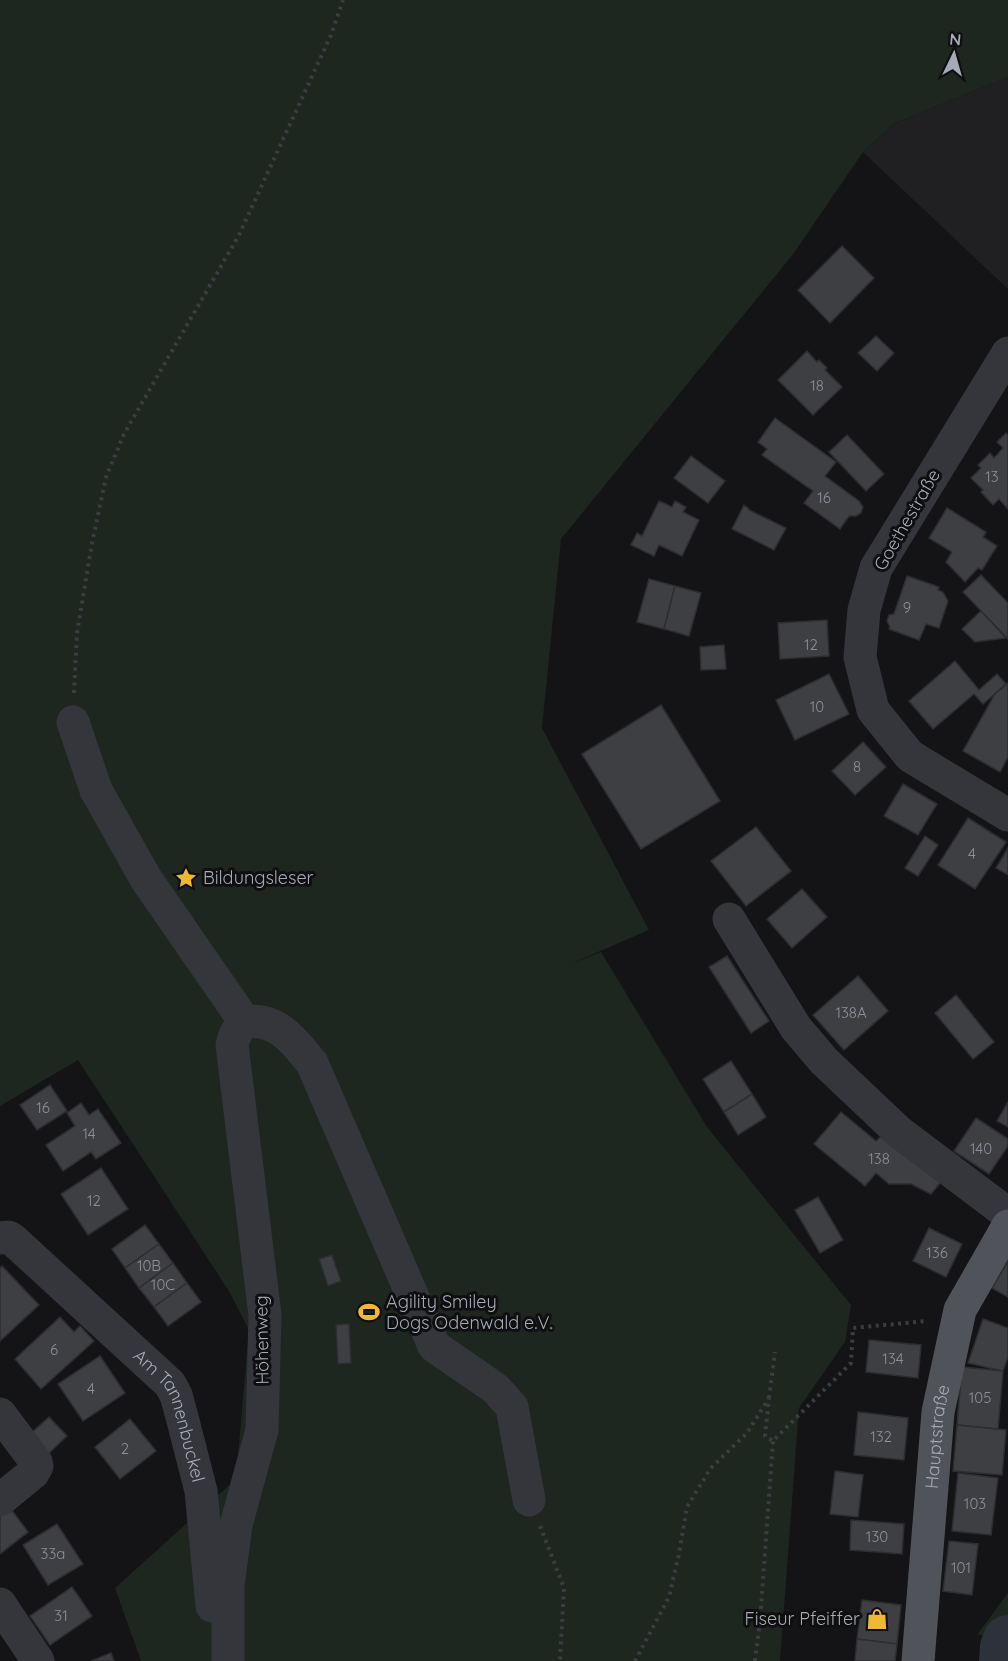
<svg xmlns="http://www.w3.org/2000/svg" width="1008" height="1661" font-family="Quicksand,sans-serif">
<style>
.built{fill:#202023}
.green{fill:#1e2620}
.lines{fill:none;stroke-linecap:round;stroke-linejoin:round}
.river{stroke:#2b323a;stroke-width:50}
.building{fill:#3e3f43;stroke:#2e2e32;stroke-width:1.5}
.path{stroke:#3b3d42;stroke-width:4;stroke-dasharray:3 4.5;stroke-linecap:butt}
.minor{stroke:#35363b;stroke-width:33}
.major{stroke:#51535a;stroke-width:33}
.labels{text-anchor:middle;stroke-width:6;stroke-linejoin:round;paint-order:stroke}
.number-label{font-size:15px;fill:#8c8f99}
.street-label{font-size:18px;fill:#a6aab6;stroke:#0f0f11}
.poi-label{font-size:18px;fill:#a6aab6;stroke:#0f0f11;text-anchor:start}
</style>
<rect width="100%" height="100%" fill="#141416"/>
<!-- built -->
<path class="built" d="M1008 77V289L863 152 895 123Z"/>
<!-- green -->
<g class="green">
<path d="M0 0H1008V77L895 123 863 152 794 253 561 539 542 728 649 930 568 965 601 952 707 1127 851 1305 845 1342 799 1408 780 1661H141L115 1588 236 1479 249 1330 229 1291 78 1060 0 1106Z"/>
<path d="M1008 1593V1636L977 1635Z"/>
</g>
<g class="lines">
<!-- river -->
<path class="river" d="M1004 1661 1005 1647 1008 1640"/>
</g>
<!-- building -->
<g class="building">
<path d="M842 246 874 278 830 323 798 290Z"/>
<path d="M876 336 894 353 877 371 858 353Z"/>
<path d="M807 351 817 362 819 360 827 368 825 370 842 387 813 415 778 380Z"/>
<path d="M775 418 836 462 825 476 859 501 863 507 861 513 856 516H849L840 529 804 503 813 491 762 455 767 449 758 442Z"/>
<path d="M1006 433 1008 435V509L999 499 993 505 981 492 983 490 971 478 981 468 978 465 990 453 994 458 1003 448 997 442Z"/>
<path d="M847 435 884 474 866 491 829 452Z"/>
<path d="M691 456 725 481 708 503 674 478Z"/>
<path d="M659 501 672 507 675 501 686 507 683 512 699 520 682 556 659 545 654 556 631 545 637 533 642 536Z"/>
<path d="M744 505 749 509V510L786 528 774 550 732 529Z"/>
<path d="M947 508 986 532 983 537 997 546 982 570 978 568 965 582 946 562 952 552 929 538Z"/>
<path d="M981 575 1008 603V639L963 592Z"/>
<path d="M907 576 939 587 938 590 943 592 948 601 939 628 926 624 919 640 889 629 890 627 887 621 889 615 894 614Z"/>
<path d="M649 579 675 586 664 629 637 622Z"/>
<path d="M675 586 701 593 689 636 664 629Z"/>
<path d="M981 611 1006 638 975 642 962 629Z"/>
<path d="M827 620 829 656 780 659 778 623Z"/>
<path d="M724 645 726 669 701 670 700 647Z"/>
<path d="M955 661 979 690 997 674 1006 684 983 704 974 694 933 729 909 701Z"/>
<path d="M829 674 849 714 795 740 776 700Z"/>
<path d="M1008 683V757L1000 772 963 751 995 694Z"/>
<path d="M661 705 720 801 641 849 582 754Z"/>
<path d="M863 742 886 767 855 795 832 771Z"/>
<path d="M903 784 937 804 918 835 884 816Z"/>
<path d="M968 818 1006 842 975 889 938 865Z"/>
<path d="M756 827 791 871 746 906 711 861Z"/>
<path d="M925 836 938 845 918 876 905 868Z"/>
<path d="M1008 848V875L996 868Z"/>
<path d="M802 889 827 917 792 948 767 919Z"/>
<path d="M727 956 769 1021 751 1033 709 967Z"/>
<path d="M858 976 888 1011 844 1050 813 1015Z"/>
<path d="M956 995 994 1042 973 1059 935 1013Z"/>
<path d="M731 1061 752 1094 724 1112 703 1079Z"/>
<path d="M50 1085 67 1111 37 1130 20 1105Z"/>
<path d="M752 1094 766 1117 738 1135 724 1112Z"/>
<path d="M1008 1102V1127L997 1121Z"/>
<path d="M81 1103 89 1115 98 1109 121 1143 96 1159 91 1152 63 1171 46 1145 75 1126 67 1113Z"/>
<path d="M841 1112 876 1141 889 1129 946 1176 931 1194 911 1184H889L876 1173 865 1186 814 1144Z"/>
<path d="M976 1118 1008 1139V1146L989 1174 954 1151Z"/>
<path d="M101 1168 128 1209 88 1235 61 1194Z"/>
<path d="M818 1197 843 1240 820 1253 795 1210Z"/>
<path d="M145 1225 159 1244 125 1268 112 1249Z"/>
<path d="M929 1228 962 1244 946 1277 913 1261Z"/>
<path d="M159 1244 173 1263 139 1288 125 1268Z"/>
<path d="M332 1255 341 1281 328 1286 319 1259Z"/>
<path d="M1008 1261V1297L992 1288Z"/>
<path d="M173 1263 187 1283 154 1307 139 1288Z"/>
<path d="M2 1266 39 1305 0 1341V1268Z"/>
<path d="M187 1283 201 1302 168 1326 154 1307Z"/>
<path d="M60 1317 74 1332 80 1326 94 1341 41 1389 15 1359Z"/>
<path d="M983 1319 1008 1328V1357L1003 1371 968 1363Z"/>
<path d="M346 1324H349L351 1363 338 1364 336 1325Z"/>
<path d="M869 1340 921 1345 918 1378 866 1372Z"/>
<path d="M100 1356 125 1393 83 1421 58 1384Z"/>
<path d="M962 1367 1003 1371 998 1429 957 1425Z"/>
<path d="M858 1412 908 1418 904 1460 854 1455Z"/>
<path d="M49 1417 67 1436 46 1456 28 1436Z"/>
<path d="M130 1419 156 1451 120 1479 95 1447Z"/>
<path d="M957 1425 1006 1430 1002 1475 953 1471Z"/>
<path d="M835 1471 863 1475 858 1517 830 1514Z"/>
<path d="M958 1473 998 1478 991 1535 952 1531Z"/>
<path d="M8 1505 28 1532 0 1554V1511Z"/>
<path d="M851 1520 904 1524 902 1554 850 1550Z"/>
<path d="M57 1524 83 1564 48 1585 23 1545Z"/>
<path d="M949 1541 978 1544 972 1595 943 1591Z"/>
<path d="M72 1587 92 1616 50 1645 30 1616Z"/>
<path d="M862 1600 901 1605 897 1644 857 1639Z"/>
<path d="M857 1639 897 1644 895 1661H855Z"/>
<path d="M111 1653 114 1661H91Z"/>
</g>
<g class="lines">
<!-- path -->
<g class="path">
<path d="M74 693 77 633 92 543 106 477 124 434 239 235 331 35 343 0"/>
<path d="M769 1398 775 1352"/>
<path d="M540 1526 564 1588 560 1661"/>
<path d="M635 1661 669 1597 679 1554 687 1507 710 1469 747 1433 769 1398 765 1436 773 1441 851 1363 853 1328 927 1321"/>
<path d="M755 1661 760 1621 773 1441"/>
</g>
<!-- minor -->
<g class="minor">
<path d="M1008 353 876 568 864 610 860 657 873 710 910 756 1008 815"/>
<path d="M73 722 96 790 146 879 245 1022"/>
<path d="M729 919 796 1028 824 1061 899 1132 1008 1214"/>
<path d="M245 1022C277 1017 294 1041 312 1063L434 1346 496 1389 512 1407 529 1500"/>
<path id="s1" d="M0 1238 8 1237 12 1239 170 1384 176 1395 182 1417 201 1491 212 1606"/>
<path d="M0 1414 36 1462 37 1466 33 1473 0 1500"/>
<path d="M0 1604 38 1661"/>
<path d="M228 1661V1585L236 1525 262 1430 265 1315 232 1045C234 1035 237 1028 245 1022"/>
</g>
<!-- major -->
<path class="major" id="s2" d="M918 1661 938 1412 960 1310 1008 1226"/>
</g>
<!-- icons -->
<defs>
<symbol id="sight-bare" viewBox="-9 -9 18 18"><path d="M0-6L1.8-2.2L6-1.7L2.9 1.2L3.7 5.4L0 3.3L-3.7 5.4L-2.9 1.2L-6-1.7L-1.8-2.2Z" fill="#efb933" stroke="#0f0f11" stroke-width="2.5" paint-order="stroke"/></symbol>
<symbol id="stadium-bare" viewBox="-9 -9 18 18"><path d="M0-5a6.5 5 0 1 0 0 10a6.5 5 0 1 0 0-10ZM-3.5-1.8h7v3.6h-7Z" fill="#efb933" stroke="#0f0f11" stroke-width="2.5" paint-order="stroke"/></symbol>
<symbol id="shop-bare" viewBox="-9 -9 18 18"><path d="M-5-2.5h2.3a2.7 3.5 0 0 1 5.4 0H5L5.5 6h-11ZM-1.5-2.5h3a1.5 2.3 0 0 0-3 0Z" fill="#efb933" stroke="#0f0f11" stroke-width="2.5" paint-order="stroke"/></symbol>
</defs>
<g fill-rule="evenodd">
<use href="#sight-bare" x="171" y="863" width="30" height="30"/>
<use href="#stadium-bare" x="354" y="1297" width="30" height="30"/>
<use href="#shop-bare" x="862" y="1604" width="30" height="30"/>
</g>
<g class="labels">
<!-- number labels -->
<g class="number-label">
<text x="817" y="391">18</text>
<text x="992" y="482">13</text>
<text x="824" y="503">16</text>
<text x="907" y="613">9</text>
<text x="811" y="650">12</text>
<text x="817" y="712">10</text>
<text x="857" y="772">8</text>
<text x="972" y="859">4</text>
<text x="851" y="1018">138A</text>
<text x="43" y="1113">16</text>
<text x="89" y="1139">14</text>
<text x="981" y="1154">140</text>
<text x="879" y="1164">138</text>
<text x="94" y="1206">12</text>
<text x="937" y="1258">136</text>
<text x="149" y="1271">10B</text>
<text x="163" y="1290">10C</text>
<text x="54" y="1355">6</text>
<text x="893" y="1364">134</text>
<text x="91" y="1394">4</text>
<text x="980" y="1403">105</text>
<text x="881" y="1442">132</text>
<text x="125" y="1454">2</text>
<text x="975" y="1509">103</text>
<text x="877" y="1542">130</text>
<text x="53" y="1559">33a</text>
<text x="961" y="1573">101</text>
<text x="61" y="1621">31</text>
</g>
<!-- street labels -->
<g class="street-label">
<text transform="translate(907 520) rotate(-60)" y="6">Goethestraße</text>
<text transform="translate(262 1340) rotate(-91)" y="6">Höhenweg</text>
<text dy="6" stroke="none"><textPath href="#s1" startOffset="255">Am Tannenbuckel</textPath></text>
<text dy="6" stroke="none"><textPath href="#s2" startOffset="225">Hauptstraße</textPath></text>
</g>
<!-- poi labels -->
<g class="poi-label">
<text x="203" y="884">Bildungsleser</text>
<text x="386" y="1308">Agility Smiley<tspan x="386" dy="21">Dogs Odenwald e.V.</tspan></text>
<text x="860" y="1625" text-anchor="end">Fiseur Pfeiffer</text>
</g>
</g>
<!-- north arrow -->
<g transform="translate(954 54) rotate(5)" stroke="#0f0f11" stroke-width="4.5" paint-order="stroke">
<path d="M0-4.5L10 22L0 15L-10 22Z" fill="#a6aab6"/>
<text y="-9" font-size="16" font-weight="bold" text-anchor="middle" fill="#a6aab6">N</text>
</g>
</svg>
